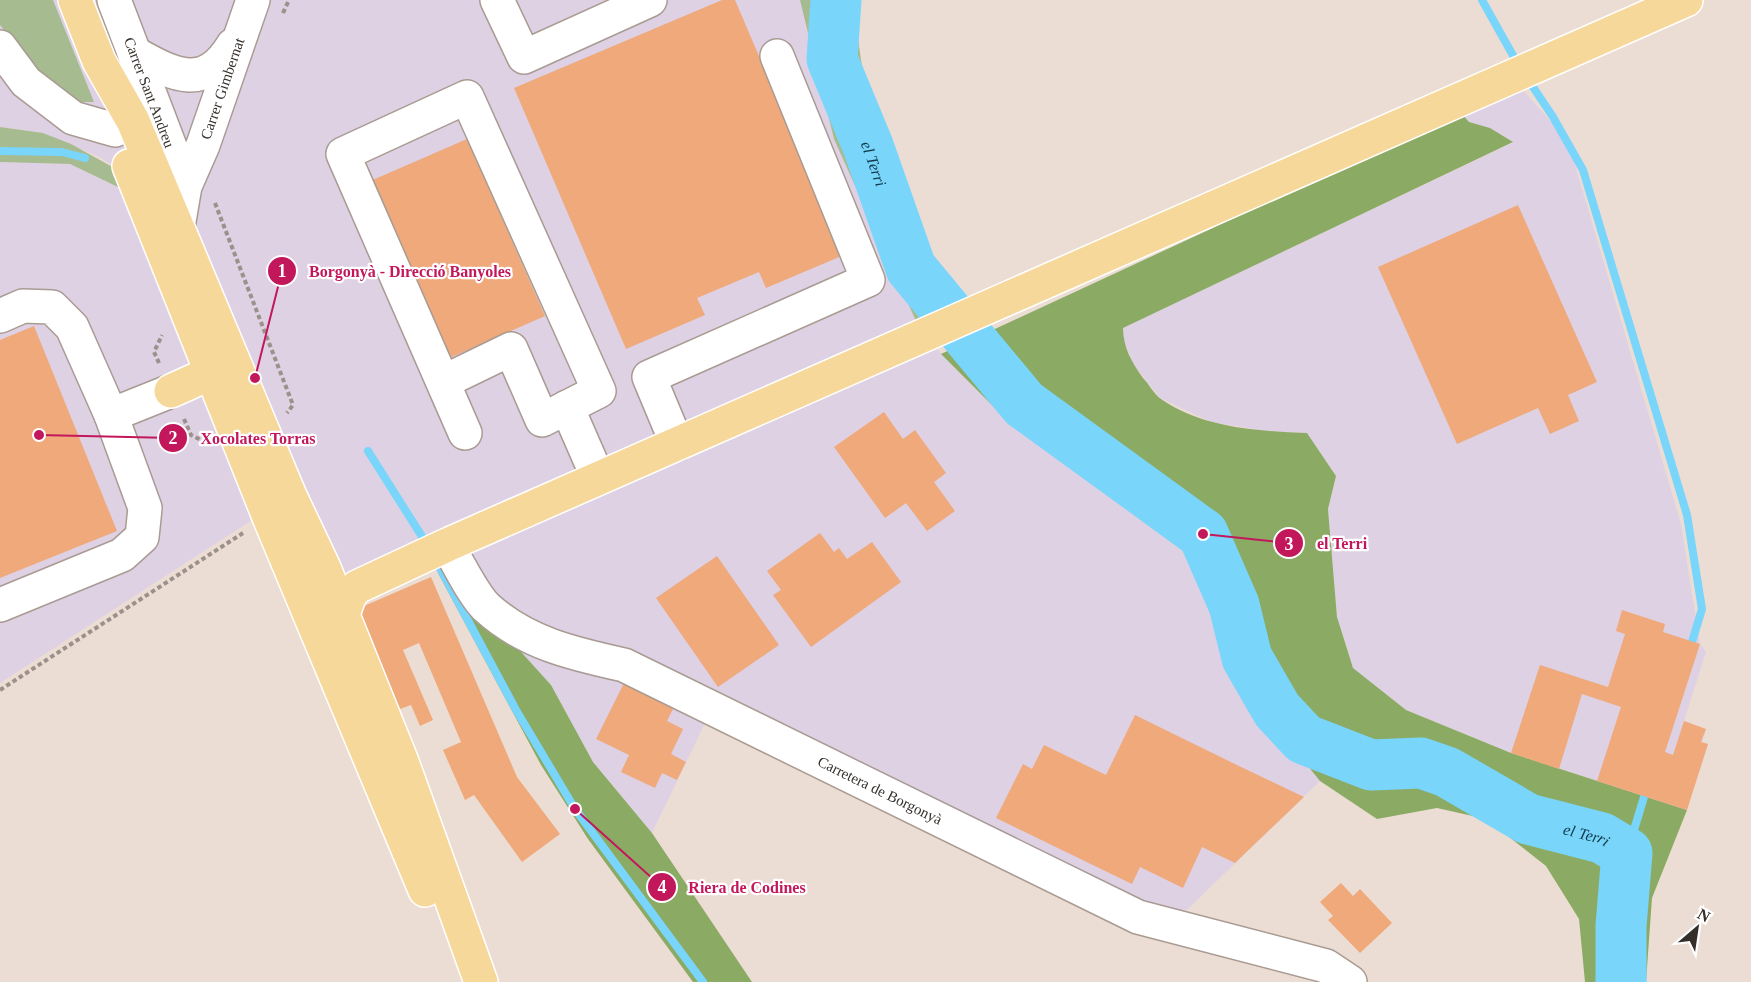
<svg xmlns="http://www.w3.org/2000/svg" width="1751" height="982" font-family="Georgia,serif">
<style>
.industrial{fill:#ded1e4}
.green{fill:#a6bb90}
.forest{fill:#8bab65}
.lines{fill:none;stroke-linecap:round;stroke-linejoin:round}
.stream{stroke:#7ad5fb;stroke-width:8}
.river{stroke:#7ad5fb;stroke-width:51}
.building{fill:#efa97b}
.minor-casing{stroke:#a99b92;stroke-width:36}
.major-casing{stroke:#fff;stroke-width:36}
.path{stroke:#9c918a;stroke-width:4;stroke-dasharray:4.5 3;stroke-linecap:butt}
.minor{stroke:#fff;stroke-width:33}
.major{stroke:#f7d89b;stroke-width:33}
.labels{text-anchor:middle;stroke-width:4.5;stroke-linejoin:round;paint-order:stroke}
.street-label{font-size:15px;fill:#352f2b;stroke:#fff}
.water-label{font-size:16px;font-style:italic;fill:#0f3949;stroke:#fff}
.leader{fill:none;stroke:#c2185b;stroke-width:2}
.callout-dot{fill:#c2185b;stroke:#fff;stroke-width:2}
.mark-label{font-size:18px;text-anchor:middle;font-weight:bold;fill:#fff}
.callout-label{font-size:16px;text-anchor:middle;font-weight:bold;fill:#c2185b;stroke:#fff;stroke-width:4.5;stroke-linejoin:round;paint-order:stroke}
</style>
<rect width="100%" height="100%" fill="#ecddd4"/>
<!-- industrial -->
<g class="industrial">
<path d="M0 0H800L919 328 948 361 1015 428 1033 440 1131 487 1192 544 1204 559 1227 666 1320 781 1165 931 707 719 652 833 593 762 551 685 475 601 442 544 313 602 260 515 0 683V162L70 164 120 188 118 169 99 157 43 133 0 127Z"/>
<path d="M1523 90 1568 141 1681 524 1700 644 1706 652 1684 721 1706 729 1702 742 1708 744 1687 810 1511 753 1406 710 1353 668 1337 617 1328 509 1336 476 1307 433 1265 431 1211 422 1160 398 1133 364 1123 338 1122 328 1512 143 1490 128 1469 122 1461 113Z"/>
</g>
<!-- green -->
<g class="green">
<path d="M0 0H53L94 102H77L48 83 0 25Z"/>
<path d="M800 0H859L858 39 867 101 952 306 916 321 834 139Z"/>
<path d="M0 127 43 133 71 144 118 170 134 189 120 188 70 164 0 162Z"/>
</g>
<!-- forest -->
<g class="forest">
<path d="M1461 113 1469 122 1490 128 1513 142 1123 328C1123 347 1132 363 1143 378 1149 384 1154 394 1161 399 1203 428 1257 431 1307 433L1336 476 1328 509 1337 617 1353 668 1406 710 1511 753 1687 810 1652 898 1646 982H1585L1579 919 1546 866 1486 819 1437 808 1377 819 1320 781 1227 666 1204 559 1192 544 1131 487 1033 440 1015 428 941 354Z"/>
<path d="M454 564 475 601 551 685 593 762 652 833 752 982H693L588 839 541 765 438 573Z"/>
</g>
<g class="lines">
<!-- stream -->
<g class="stream">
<path d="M1482 0 1520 68"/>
<path d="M1527 78 1553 117 1583 170 1687 515 1702 609 1689 652"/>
<path d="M0 151 62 152 85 158"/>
<path d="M368 451 428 546"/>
<path d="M434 557 516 710 575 809 703 982"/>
<path d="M1627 853 1647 787"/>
</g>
<!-- river -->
<path class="river" id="s1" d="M836 0 832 59 868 146 911 268 1024 404 1203 534 1234 605 1247 658 1277 710 1304 739 1371 765 1421 763 1447 772 1528 819 1602 838 1627 853 1621 926V982"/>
</g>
<!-- building -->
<g class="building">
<path d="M722 0H735L844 255 766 288 759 272 697 298 705 315 626 349 514 88Z"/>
<path d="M467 139 545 316 447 359 368 182Z"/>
<path d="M1518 205 1597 382 1568 395 1579 421 1550 434 1538 408 1457 444 1378 267Z"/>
<path d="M34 326 117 531 0 578V340Z"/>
<path d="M884 412 903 439 915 430 946 473 934 482 955 511 927 531 906 503 885 518 834 447Z"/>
<path d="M820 533 834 552 839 548 847 559 872 542 901 582 811 647 773 595 781 590 767 571Z"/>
<path d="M717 556 779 645 718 687 656 598Z"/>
<path d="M431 577 517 777 560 834 522 862 474 795 465 800 443 750 461 742 419 643 403 650 433 720 420 726 411 705 400 709 357 609Z"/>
<path d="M1622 610 1665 624 1663 632 1700 644 1665 752 1673 755 1684 721 1706 729 1701 742 1708 744 1687 810 1597 781 1621 707 1582 694 1559 769 1511 753 1540 665 1608 687 1625 634 1616 631Z"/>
<path d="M626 679 676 703 667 721 683 729 671 754 686 762 677 780 662 773 655 788 621 772 629 755 596 739Z"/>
<path d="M1135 715 1241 767 1304 797 1235 863 1202 847 1183 888 1140 867 1132 884 996 818 1023 764 1032 769 1044 745 1106 775Z"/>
<path d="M1341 883 1353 896 1360 889 1392 923 1360 953 1328 920 1333 916 1320 902Z"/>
</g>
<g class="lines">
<defs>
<g id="minor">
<path id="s2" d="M114 0 185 186"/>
<path d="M497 0 524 57 650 0"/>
<path d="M0 47 26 82 73 118 115 130"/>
<path d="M136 54C175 76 205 91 233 45"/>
<path id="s3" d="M178 227 185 186 203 145 253 0"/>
<path d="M0 316 23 306 52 307 72 327 111 415 145 508 142 537 122 555 0 605"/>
<path d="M443 382 511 349 542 420 599 391 467 97 343 154 465 433"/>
<path d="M567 407 598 478"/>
<path d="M111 415 171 391"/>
<path d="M677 444 649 377 868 280 777 56"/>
<path id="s4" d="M447 545C458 562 472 593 486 607 525 643 574 654 624 665L1138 917 1326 966 1350 982"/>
</g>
<g id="major">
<path d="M75 0 99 61 133 121 290 496 324 568 402 762 481 982"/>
<path d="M129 166 269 517 425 890"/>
<path d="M171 391 202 377 213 360 212 348"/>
<path d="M343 614 350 595 357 587 447 545 1686 0"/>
</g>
</defs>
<!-- minor casing -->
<use href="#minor" class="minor-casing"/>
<!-- major casing -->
<use href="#major" class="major-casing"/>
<!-- path -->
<g class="path">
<path d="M283 13 289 0"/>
<path d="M215 203 293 405 287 413"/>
<path d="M159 363 154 352 162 335"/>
<path d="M184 419 191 435 207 443"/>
<path d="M0 690 243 533"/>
</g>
<!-- minor -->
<use href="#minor" class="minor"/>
<!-- major -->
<use href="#major" class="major"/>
</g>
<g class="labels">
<!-- street labels -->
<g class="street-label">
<text dy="5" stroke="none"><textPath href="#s2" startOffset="99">Carrer Sant Andreu</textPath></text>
<text dy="5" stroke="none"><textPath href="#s3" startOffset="146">Carrer Gimbernat</textPath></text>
<text dy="5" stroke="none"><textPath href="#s4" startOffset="510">Carretera de Borgonyà</textPath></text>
</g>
<!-- water labels -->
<g class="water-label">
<text dy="6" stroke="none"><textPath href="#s1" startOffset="172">el Terri</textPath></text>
<text dy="6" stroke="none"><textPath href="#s1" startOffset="1216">el Terri</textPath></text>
</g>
</g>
<!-- callouts -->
<path class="leader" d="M255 378L282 271M39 435L173 438M1203 534L1289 543M575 809L662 887"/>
<g class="callout-dot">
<circle cx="255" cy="378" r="6"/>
<circle cx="39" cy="435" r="6"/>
<circle cx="1203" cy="534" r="6"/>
<circle cx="575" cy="809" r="6"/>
<circle cx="282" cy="271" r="15"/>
<circle cx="173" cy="438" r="15"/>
<circle cx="1289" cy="543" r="15"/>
<circle cx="662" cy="887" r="15"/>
</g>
<g class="mark-label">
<text x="282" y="277">1</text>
<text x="173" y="444">2</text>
<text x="1289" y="550">3</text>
<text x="662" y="893">4</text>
</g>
<g class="callout-label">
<text x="410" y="277">Borgonyà - Direcció Banyoles</text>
<text x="258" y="444">Xocolates Torras</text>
<text x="1342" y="549">el Terri</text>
<text x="747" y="893">Riera de Codines</text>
</g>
<!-- north arrow -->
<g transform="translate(1697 928) rotate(29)" stroke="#ffffff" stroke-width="4.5" paint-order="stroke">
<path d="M0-4.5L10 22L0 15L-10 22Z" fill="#352f2b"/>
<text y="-9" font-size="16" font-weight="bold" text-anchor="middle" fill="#352f2b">N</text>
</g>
</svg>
